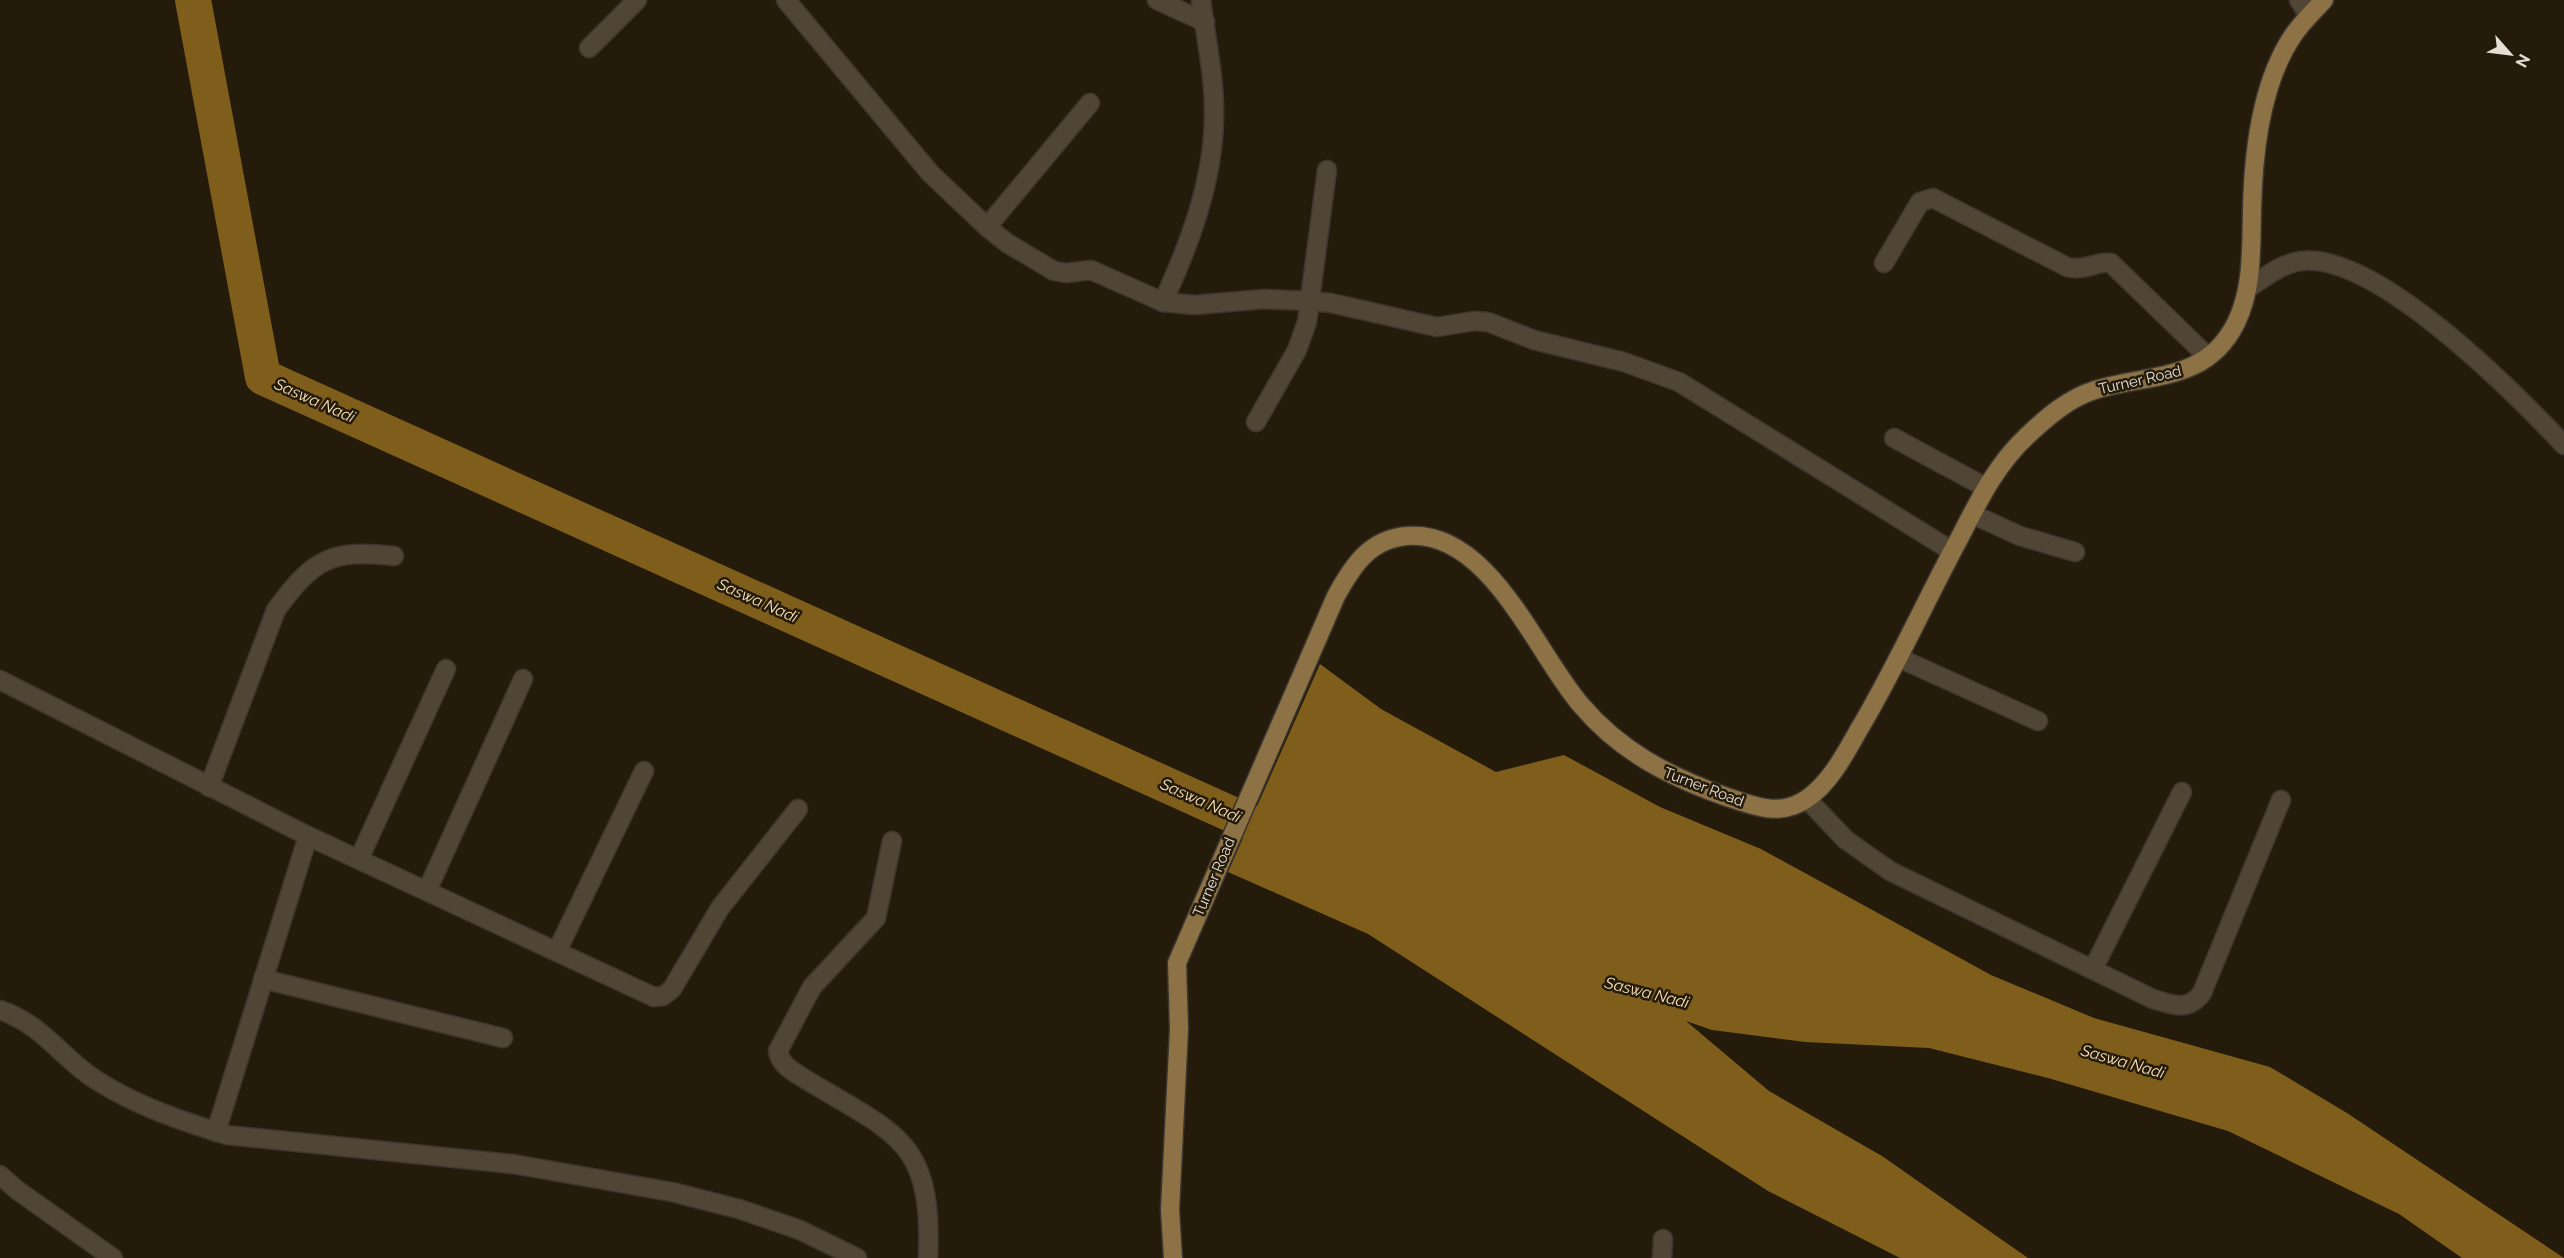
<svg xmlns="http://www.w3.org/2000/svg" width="2564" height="1258" font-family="Raleway,sans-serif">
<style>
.water{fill:#7f5d1a}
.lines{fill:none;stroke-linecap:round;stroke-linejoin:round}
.river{stroke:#7f5d1a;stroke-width:36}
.minor-casing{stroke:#3c362f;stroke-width:21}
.major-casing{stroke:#3c362f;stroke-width:21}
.minor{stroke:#514635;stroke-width:18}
.major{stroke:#8d7245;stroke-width:18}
.labels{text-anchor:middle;stroke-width:5;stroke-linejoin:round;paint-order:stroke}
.street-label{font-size:15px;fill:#e4ded4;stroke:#241b0b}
.water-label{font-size:16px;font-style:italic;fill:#f7dfb7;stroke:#241b0b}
</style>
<rect width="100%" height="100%" fill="#241b0b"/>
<!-- water -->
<path class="water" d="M1320 664 1381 709 1496 772 1564 755 1660 807 1761 849 1991 975 2094 1018 2270 1067 2347 1113 2564 1258H2462L2399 1214 2228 1131 2048 1078 1929 1048 1805 1042 1712 1030 1686 1021 1769 1091 1882 1156 2028 1258H1900L1768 1191 1368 934 1228 872Z"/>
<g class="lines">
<!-- river -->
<path class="river" d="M193 0 263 377 1295 843"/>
<defs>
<g id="minor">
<path d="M786 0 930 173 987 227 1007 243 1054 271 1066 273 1091 270 1163 302"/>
<path d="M1157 0 1205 22"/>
<path d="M1201 0C1206 40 1215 78 1214 118 1213 183 1189 245 1163 302L1194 305 1265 299 1310 301 1331 303 1437 327 1474 321 1488 322 1534 340 1624 362 1679 382 1952 551"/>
<path d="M2299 0 2309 16"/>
<path d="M589 48 637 0"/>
<path d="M987 227 1090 103"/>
<path d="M1884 263 1920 202 1933 198 2067 267C2085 272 2098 260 2111 263L2208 357"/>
<path d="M2248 288C2264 278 2282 263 2301 261 2376 252 2514 392 2564 445"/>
<path d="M1256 422 1297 350 1307 322 1327 170"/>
<path d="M1894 438 1985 487"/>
<path d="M1972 514 2020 536 2075 552"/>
<path d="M1899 658 2038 721"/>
<path d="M0 680 308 836 654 997 663 996 672 989 720 908 798 809"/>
<path d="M209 787 276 610C313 559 331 549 394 556"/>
<path d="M1807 799 1846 840 1890 871 2153 999C2172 1005 2188 1012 2202 993L2281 800"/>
<path d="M892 841 876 918 812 987 778 1051C780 1065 794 1072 805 1079 897 1135 933 1139 928 1258"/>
<path d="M359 859 446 669"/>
<path d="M427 891 523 679"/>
<path d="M557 951 644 771"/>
<path d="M2093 969 2182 792"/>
<path d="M263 979 503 1038"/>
<path d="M0 1010C45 1026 59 1056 96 1080 137 1106 181 1121 227 1135L513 1164 672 1192 739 1209 800 1230 857 1258"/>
<path d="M216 1132 308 836"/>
<path d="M0 1175 17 1190 113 1258"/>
<path d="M1662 1258 1663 1239"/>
</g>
<path id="major" d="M1173 1258 1170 1210 1179 1029 1177 963 1336 596C1353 565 1370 539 1407 536 1489 529 1536 653 1581 705 1620 751 1668 776 1724 796 1754 806 1780 818 1808 798 1832 781 1847 750 1861 726 1897 665 1926 600 1960 537 1979 500 1996 465 2027 436 2047 417 2069 398 2095 390 2149 373 2206 383 2236 323 2253 288 2251 249 2252 211 2253 156 2261 84 2292 37 2301 23 2313 12 2324 0"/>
</defs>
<!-- minor casing -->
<use href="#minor" class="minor-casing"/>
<!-- major casing -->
<use href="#major" class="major-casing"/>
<!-- minor -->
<use href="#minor" class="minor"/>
<!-- major -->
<use href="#major" class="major"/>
</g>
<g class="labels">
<!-- street labels -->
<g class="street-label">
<text transform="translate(2140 380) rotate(-13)" y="5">Turner Road</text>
<text transform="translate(1704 787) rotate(21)" y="5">Turner Road</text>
<text transform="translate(1214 877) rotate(-67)" y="5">Turner Road</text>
</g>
<!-- water labels -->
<g class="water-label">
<text transform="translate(315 400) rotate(24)" y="6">Saswa Nadi</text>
<text transform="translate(758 600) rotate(24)" y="6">Saswa Nadi</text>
<text transform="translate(1201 800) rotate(24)" y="6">Saswa Nadi</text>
<text transform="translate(1647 992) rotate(14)" y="6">Saswa Nadi</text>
<text transform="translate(2123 1061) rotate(16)" y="6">Saswa Nadi</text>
</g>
</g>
<!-- north arrow -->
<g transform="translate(2510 54) rotate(118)" stroke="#241b0b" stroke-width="4.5" paint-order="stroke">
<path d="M0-4.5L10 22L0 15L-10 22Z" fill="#e4ded4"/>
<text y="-9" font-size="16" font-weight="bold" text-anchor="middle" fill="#e4ded4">N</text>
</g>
</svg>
